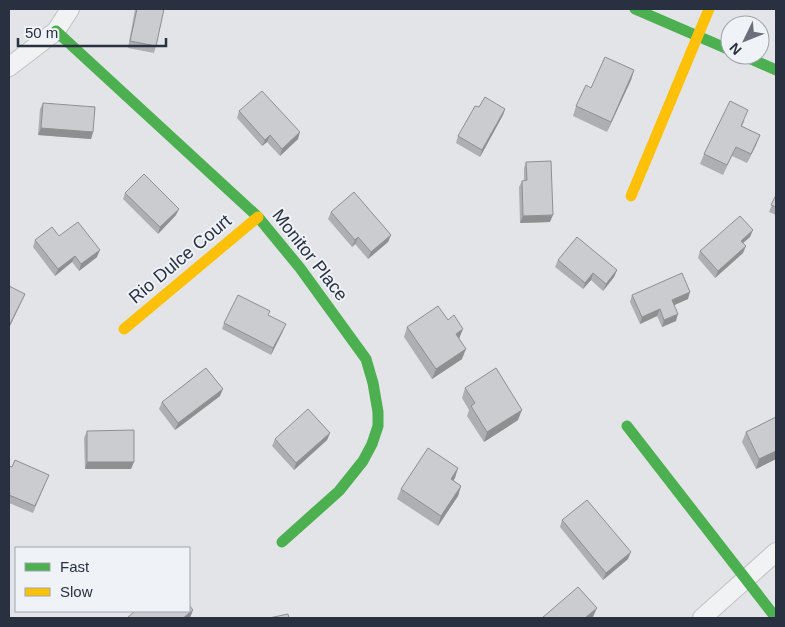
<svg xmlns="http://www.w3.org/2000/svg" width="785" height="627" font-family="Arial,sans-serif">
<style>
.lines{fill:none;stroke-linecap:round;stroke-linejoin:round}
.street-casing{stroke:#c0c2c5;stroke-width:20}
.street{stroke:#f1f2f3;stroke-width:18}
.fast{stroke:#4caf50;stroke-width:11}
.slow{stroke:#ffc107;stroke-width:11}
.wall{fill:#aeafb2}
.shaded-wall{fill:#8d8f91}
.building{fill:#cacccf;stroke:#8d8f91}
.labels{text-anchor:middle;stroke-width:4;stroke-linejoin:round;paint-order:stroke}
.street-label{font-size:18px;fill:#293040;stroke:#eff2f6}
</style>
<rect width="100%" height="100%" fill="#e2e4e7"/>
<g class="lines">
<defs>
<g id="street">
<path d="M9 67 56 31 70 9"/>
<path d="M702 618 776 552"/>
</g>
</defs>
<!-- street casing -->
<use href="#street" class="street-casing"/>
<!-- street -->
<use href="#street" class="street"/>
<!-- fast -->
<g class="fast">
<path d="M635 9 730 50"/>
<path d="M56 31 258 217 300 268 366 359 373 383 378 412V426L372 444 363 461 339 491 282 542"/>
<path d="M742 55 776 70"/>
<path d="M627 426 776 618"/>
</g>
<!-- slow -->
<g class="slow">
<path d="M631 196 709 9"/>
<path d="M124 329 258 217"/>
</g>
</g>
<!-- wall -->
<g class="wall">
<path d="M135 9H164L156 46 154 53 128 48Z"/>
<path d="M634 70 631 80 607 132 573 116 576 106 591 88Z"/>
<path d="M43 103 93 132 91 139 38 135 40 109Z"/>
<path d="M479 107 505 109 503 115 480 157 456 143 458 136Z"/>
<path d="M239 111 298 139 280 156 267 142 262 146 237 118Z"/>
<path d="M745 120 742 126 760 135 756 145 747 163 732 156 723 175 700 164 704 154Z"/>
<path d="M526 162 550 222 520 223 519 187 522 181H524V168Z"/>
<path d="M125 193 176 215 158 234 123 199Z"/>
<path d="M776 195V215L769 212Z"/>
<path d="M331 212 391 235 388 242 368 259 355 244 352 247 328 219Z"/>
<path d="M59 236 97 257 79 271 72 262 55 276 33 247 35 240Z"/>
<path d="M750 237 743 243V253L715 278 698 258 700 251Z"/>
<path d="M558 260 617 270 614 277 603 291 591 280 583 289 555 267Z"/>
<path d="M632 295 688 299 674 305 676 321 662 327 657 316 640 324 630 302Z"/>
<path d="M268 315 283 331 271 355 222 329 224 323Z"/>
<path d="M407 327 459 339 462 359 432 379 404 337Z"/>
<path d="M465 388 518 420 484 442 467 416 469 410 462 398Z"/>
<path d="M220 396 175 430 159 409 162 402Z"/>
<path d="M776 417V459L756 469 742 442 746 432Z"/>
<path d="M87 431 131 469H85L84 438Z"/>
<path d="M330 433 327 440 294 470 272 446 275 439Z"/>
<path d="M9 466 46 482 33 513 9 503Z"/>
<path d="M455 478 453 480 461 486 458 496 438 526 397 499 401 489Z"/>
<path d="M562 520 628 559 603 580 560 527Z"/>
</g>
<!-- shaded-wall -->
<g class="shaded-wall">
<path d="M634 70 631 80 607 132 611 122Z"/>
<path d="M505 109 503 115 480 157 482 150Z"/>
<path d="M41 128 93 132 91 139 38 135Z"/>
<path d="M300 132 298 139 280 156 282 149Z"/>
<path d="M270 135 267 142 262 146 265 140Z"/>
<path d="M760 135 756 145 747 163 751 154Z"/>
<path d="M179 209 176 215 158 234 160 227Z"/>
<path d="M553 215 550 222 520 223 523 216Z"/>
<path d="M753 230 750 237 738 247 741 241Z"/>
<path d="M391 235 388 242 368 259 371 252Z"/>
<path d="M358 237 355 244 352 247 355 240Z"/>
<path d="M746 246 743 253 715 278 718 271Z"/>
<path d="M100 250 97 257 79 271 81 264Z"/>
<path d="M75 256 72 262 55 276 58 269Z"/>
<path d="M617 270 614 277 603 291 606 284Z"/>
<path d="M593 273 591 280 583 289 585 283Z"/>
<path d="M690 292 688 299 670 307 672 300Z"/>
<path d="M25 294 22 301 9 328V326Z"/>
<path d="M660 309 657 316 640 324 642 317Z"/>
<path d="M678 314 676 321 662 327 664 320Z"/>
<path d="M286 324 283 331 271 355 273 348Z"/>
<path d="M463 329 459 339 452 344 456 334Z"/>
<path d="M466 349 462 359 432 379 436 369Z"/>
<path d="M223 389 220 396 175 430 178 423Z"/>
<path d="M522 410 518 420 484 442 487 432Z"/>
<path d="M330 433 327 440 294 470 296 463Z"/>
<path d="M776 451V459L756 469 759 459Z"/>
<path d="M87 462H134L131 469H85Z"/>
<path d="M458 468 455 478 448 489 451 479Z"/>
<path d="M461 486 458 496 438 526 441 516Z"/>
<path d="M631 552 628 559 603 580 606 573Z"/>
<path d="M597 608 593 617 592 618H585Z"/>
<path d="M193 610 190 618H183Z"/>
</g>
<!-- building -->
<g class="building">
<path d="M137 9H164L156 46 130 41Z"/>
<path d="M605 57 634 70 611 122 576 106 586 85 591 88Z"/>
<path d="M262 91 300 132 282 149 270 135 265 140 239 111Z"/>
<path d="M485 97 505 109 482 150 458 136 475 106 479 107Z"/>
<path d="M730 101 748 110 741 126 760 135 751 154 736 147 727 165 704 154Z"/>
<path d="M43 103 95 107 93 132 41 128Z"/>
<path d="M551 161 553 215 523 216 522 181 527 180 526 162Z"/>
<path d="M144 174 179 209 160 227 125 193Z"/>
<path d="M354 192 391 235 371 252 358 237 355 240 331 212Z"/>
<path d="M776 195V207L771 205Z"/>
<path d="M740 216 753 230 741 241 746 246 718 271 700 251Z"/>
<path d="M78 222 100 250 81 264 75 256 58 269 35 240 52 227 59 236Z"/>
<path d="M577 237 617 270 606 284 593 273 585 283 558 260Z"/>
<path d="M682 273 690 292 672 300 678 314 664 320 660 309 642 317 632 295Z"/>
<path d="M9 286 25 294 9 326Z"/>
<path d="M238 295 270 311 268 315 286 324 273 348 224 323Z"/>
<path d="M438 306 448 320 454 315 463 329 456 334 466 349 436 369 407 327Z"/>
<path d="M206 368 223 389 178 423 162 402Z"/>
<path d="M496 368 522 410 487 432 471 406 475 403 465 388Z"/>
<path d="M308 409 330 433 296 463 275 439Z"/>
<path d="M776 417V451L759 459 746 432Z"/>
<path d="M134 430V462H87V431Z"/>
<path d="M428 448 458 468 451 479 461 486 441 516 401 489Z"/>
<path d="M15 460 49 475 35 506 9 495 10 493 9 492V466L12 467Z"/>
<path d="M587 500 631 552 606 573 562 520Z"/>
<path d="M578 587 597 608 585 618H542Z"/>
<path d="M189 605 193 610 183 618H127L135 611H189Z"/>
<path d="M288 614 289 618H269Z"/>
</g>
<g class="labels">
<!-- street labels -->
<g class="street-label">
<text transform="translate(310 255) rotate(52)" y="6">Monitor Place</text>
<text transform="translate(180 259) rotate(-40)" y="6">Rio Dulce Court</text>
</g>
</g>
<!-- border -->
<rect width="785" height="627" fill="none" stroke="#293040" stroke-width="20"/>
<!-- legend -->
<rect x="15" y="547" width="175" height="65" fill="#eff2f6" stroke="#a0a4ad"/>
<rect x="25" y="563" width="25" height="8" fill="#4caf50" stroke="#a0a4ad"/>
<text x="60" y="572" font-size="15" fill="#293040">Fast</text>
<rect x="25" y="588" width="25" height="8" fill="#ffc107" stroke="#a0a4ad"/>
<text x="60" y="597" font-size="15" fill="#293040">Slow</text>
<!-- north arrow -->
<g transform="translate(745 40) rotate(227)"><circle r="24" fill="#eff2f6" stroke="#a0a4ad"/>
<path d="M0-4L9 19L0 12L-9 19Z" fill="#6a6f7a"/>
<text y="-8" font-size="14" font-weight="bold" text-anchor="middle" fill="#293040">N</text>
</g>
<!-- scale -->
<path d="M18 38v8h148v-8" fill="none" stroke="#293040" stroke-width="2.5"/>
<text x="25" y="38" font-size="15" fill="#293040" stroke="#eff2f6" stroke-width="4" paint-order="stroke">50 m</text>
</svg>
